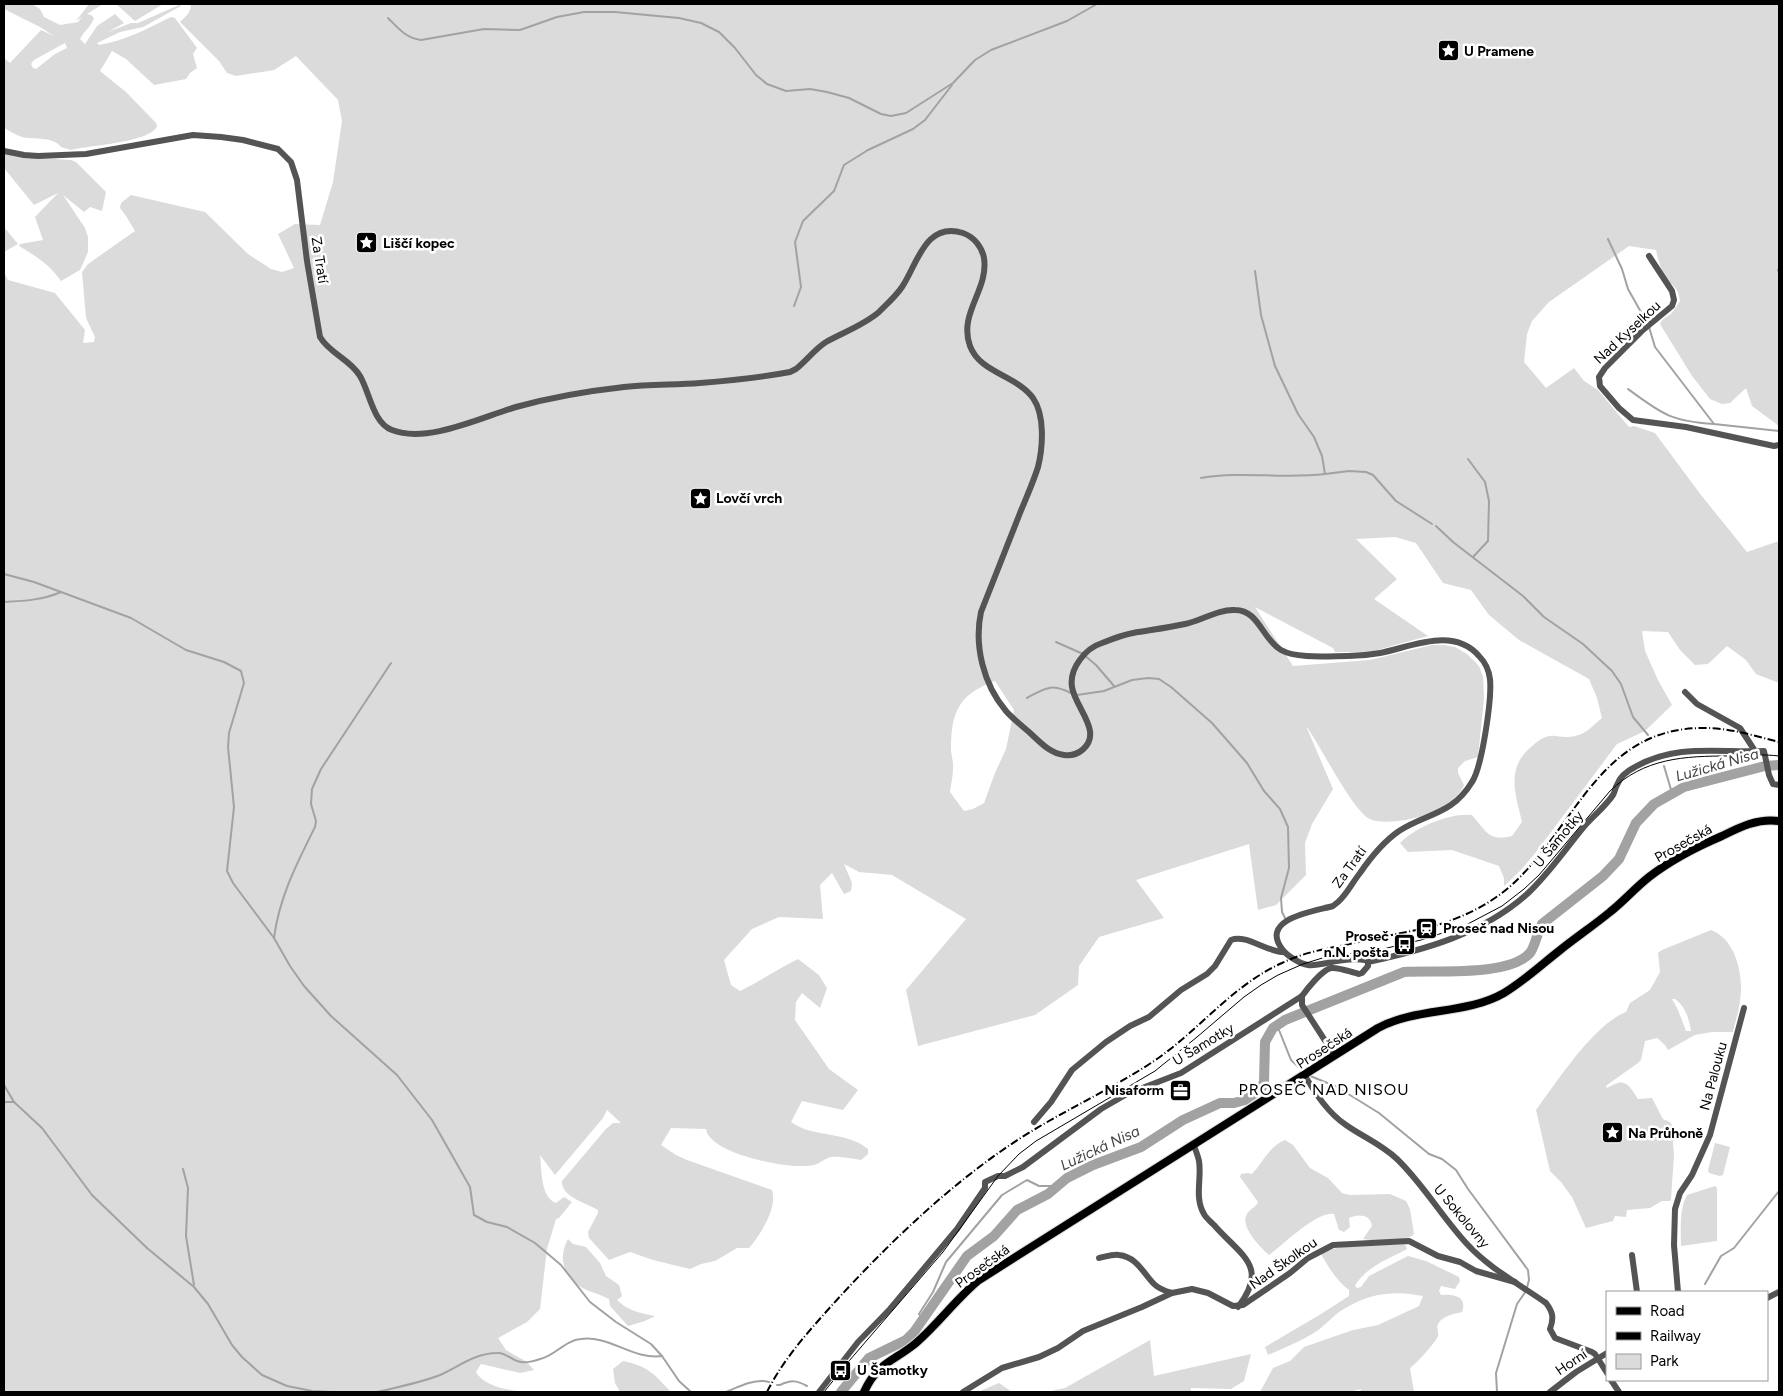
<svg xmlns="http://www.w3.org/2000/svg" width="1783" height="1396" font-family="Figtree,sans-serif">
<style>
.green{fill:#dbdbdb;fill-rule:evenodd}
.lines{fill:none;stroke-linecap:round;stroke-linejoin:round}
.stream{stroke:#a2a2a2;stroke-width:2}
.river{stroke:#a2a2a2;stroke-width:10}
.major-casing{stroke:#dbdbdb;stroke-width:10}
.minor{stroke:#545454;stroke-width:6}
.major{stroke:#000;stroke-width:8}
.tram{stroke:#000;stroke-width:1}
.rail{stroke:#000;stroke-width:2;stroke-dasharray:8 2.5 1 2.5;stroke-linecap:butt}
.labels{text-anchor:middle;stroke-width:5;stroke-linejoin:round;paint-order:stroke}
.poi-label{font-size:14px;font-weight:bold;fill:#000;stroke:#fff;text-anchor:start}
.street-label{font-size:14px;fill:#000;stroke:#fff}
.water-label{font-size:15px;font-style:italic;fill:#434343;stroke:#fff}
.quarter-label{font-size:16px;letter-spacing:1px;fill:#000;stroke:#fff}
</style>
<rect width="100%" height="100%" fill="#fff"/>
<!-- green -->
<g class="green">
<path d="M4 4H32L40 9 44 17 60 25 78 22 82 17 76 21 89 4H103L87 14 91 15 94 18C91 27 84 31 80 39L85 44 97 26 115 14 124 23 108 32 131 23H138L179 5 181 6 143 27 120 32 97 43 99 45C125 41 148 28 171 17L175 18 197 48 193 54 197 68 190 73 186 79 154 85 126 59 112 51 100 71 126 92 156 123 157 126C150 143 89 145 71 150L61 147C53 136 34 140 22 137 16 135 10 131 4 128V58L10 63 41 30 54 36 40 27 4 9ZM65 43 67 48 55 54 36 69 33 68 31 64 34 60Z"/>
<path d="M116 4H163L135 21Z"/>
<path d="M189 4H1779V426L1752 406 1746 388 1730 403 1722 404 1710 399 1692 376 1660 324 1662 320 1671 314 1680 301C1678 288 1676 289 1668 280 1661 271 1658 260 1656 250L1629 246 1549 302 1532 321 1527 334 1524 362 1546 388 1574 368 1584 381 1598 390 1629 427 1634 426 1655 433 1701 495 1747 552 1779 541V683L1756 674 1746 660 1727 646 1708 664 1695 665 1680 650 1668 632 1642 631 1645 651 1658 680 1672 705 1645 731 1617 744 1536 852 1521 870 1504 886V878L1499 866 1452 850 1408 852 1400 843C1416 827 1449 813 1472 815 1486 831 1489 842 1512 836L1522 822C1516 795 1505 769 1531 747 1537 742 1542 737 1550 736 1555 735 1560 737 1565 737 1584 737 1589 729 1602 718L1597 698 1589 679 1519 640 1489 615 1471 590 1443 583 1416 543 1395 537 1356 539 1397 579 1374 599 1428 636 1370 652H1335L1333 648 1255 607 1293 666 1370 660 1432 645H1444L1455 647 1467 654 1479 666 1483 677 1484 698 1478 757 1465 761 1458 768V773L1464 785C1457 801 1438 810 1422 816 1410 820 1385 824 1372 820 1354 815 1320 744 1306 726L1333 789 1312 824 1305 843 1306 875 1276 905 1258 910 1249 844 1136 880 1164 918 1099 937 1079 966 1078 985 1035 1015 918 1046 906 990 966 919 892 875 859 872 844 864 852 883 851 891 844 894 832 873 820 885 823 919 779 917 752 929 724 960 731 985 740 991C760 981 778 969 798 959L819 975 827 988 820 1008 802 993 796 1002 795 1020 829 1069 858 1090 843 1110 802 1101 791 1122C813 1138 847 1131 868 1149V1154L861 1160C852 1159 840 1156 831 1157 826 1158 821 1162 817 1164 812 1166 807 1166 802 1166 781 1167 709 1153 706 1129L671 1128 661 1145 676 1155 687 1160 772 1190C778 1208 760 1235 749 1248H737L715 1261 701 1264 690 1269 653 1260 630 1252 609 1260 589 1238 588 1232 598 1213V1210C587 1203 561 1197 562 1181L605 1130 613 1123H621L607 1110 603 1118 555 1175 540 1155C542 1169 540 1197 556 1203L564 1197 572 1202 559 1218 556 1219 547 1249 540 1309 527 1322 498 1338 506 1350 527 1362 534 1370 520 1373 481 1364 476 1372C485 1389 519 1392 536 1392H4V272L8 280 55 293 85 330 83 343 94 342 95 337 86 318 82 272 88 264 135 231 126 216 120 208 121 203 131 195 205 212 248 254 271 269 282 272 294 268 278 234 295 224 320 225 333 182 342 121 338 100 296 56 274 70 236 76 227 73 219 61 180 22 188 14 191 7ZM995 681 1014 710 1006 749 995 773 984 803 973 809 964 811 950 792C951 784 953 776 953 769 954 762 951 756 951 749 951 712 959 694 995 681Z"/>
<path d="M4 153 23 157 71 160 76 162 106 192 102 211 90 207 84 212 63 195 85 228 88 237V252L80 270 61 281C50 265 36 256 19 246L20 244 43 240 35 217 58 193 34 205 4 168Z"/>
<path d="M4 227 18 244 4 252Z"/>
<path d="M1711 930C1737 940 1744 977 1740 1001 1739 1012 1735 1022 1733 1032H1712L1695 1035 1668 1050 1665 1045 1657 1038 1645 1041 1641 1060 1638 1063 1607 1085 1606 1088C1610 1087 1614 1084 1618 1083 1628 1080 1633 1092 1638 1099L1652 1098 1663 1119 1670 1122 1675 1130 1673 1144 1674 1155 1671 1199 1670 1201H1662L1650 1208 1627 1210 1626 1217 1615 1216 1613 1221 1586 1228 1572 1197 1561 1182 1550 1171 1536 1110C1556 1083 1594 1024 1626 1012L1630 1003 1650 990 1660 972 1658 953 1662 950ZM1672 999H1675C1686 1007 1689 1019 1691 1031H1686L1678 1010Z"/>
<path d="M1285 1140 1293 1145 1310 1168 1328 1178 1342 1193 1350 1195 1390 1194 1406 1201 1410 1209 1414 1234C1405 1243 1375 1241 1363 1239L1372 1226C1370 1214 1358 1214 1349 1218L1350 1227 1344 1232 1339 1230 1334 1214C1317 1211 1283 1245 1269 1255 1261 1248 1239 1226 1247 1214 1250 1209 1256 1207 1258 1202L1240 1177 1241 1174 1247 1173 1252 1174C1264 1162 1268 1147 1285 1140Z"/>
<path d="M1715 1143 1730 1147 1723 1175 1720 1176 1709 1173 1708 1170Z"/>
<path d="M1715 1186 1717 1188V1241L1681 1246C1681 1230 1679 1209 1687 1195Z"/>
<path d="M568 1239 573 1244 586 1247 600 1263 606 1276 619 1285 622 1296 617 1300C628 1311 640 1313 655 1316L645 1321 628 1326 610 1306 609 1299C598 1293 583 1291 574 1282 561 1270 560 1253 568 1239Z"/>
<path d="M1405 1244 1407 1249C1390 1258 1364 1268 1355 1286L1357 1288 1361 1287 1369 1276 1408 1256 1426 1261 1459 1277 1460 1281 1455 1289 1441 1286 1439 1291 1441 1295C1453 1294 1468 1296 1462 1312 1454 1314 1442 1316 1438 1324 1436 1328 1439 1332 1438 1336 1436 1342 1415 1365 1410 1368L1414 1392H1360L1361 1389 1349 1392H1260L1273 1368 1290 1361 1304 1347 1353 1330 1378 1325 1419 1306 1423 1296C1395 1290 1369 1293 1344 1309 1333 1315 1325 1326 1314 1333 1299 1342 1284 1348 1268 1355L1265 1347 1321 1314 1349 1296V1290C1336 1280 1329 1268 1321 1254L1332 1249 1342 1247Z"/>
<path d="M1150 1340 1154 1376 1251 1354 1244 1381 1231 1389 1191 1388V1392H1047L1065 1388Z"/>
<path d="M623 1361C648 1366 654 1374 671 1392H620L615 1383 613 1369Z"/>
<path d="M999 1383 1012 1392H978Z"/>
</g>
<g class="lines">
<!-- stream -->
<g class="stream">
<path d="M388 18C399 29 406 38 421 40L484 29 520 30 557 17 584 12H615L679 18 701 23 719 32 735 48 756 75 767 84 786 91 810 89 827 92 849 98 881 114 891 116 906 113 953 83 975 60 991 50 1067 21 1097 4"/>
<path d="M1608 239 1622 269 1628 289 1646 321"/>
<path d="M1778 270 1779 272"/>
<path d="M1255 271 1261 315 1275 366 1298 414 1314 437 1322 456 1325 474 1349 471 1366 472 1373 475 1396 501 1432 524"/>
<path d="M794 306 801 287 795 242 803 221 834 191 844 165 868 150 913 129 925 120 952 85"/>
<path d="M1649 327 1655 347 1714 424 1779 431"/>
<path d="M1628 389C1662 414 1670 421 1714 424"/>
<path d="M1468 459 1485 482 1489 501 1488 541 1473 557"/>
<path d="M1201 478C1242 471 1284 479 1325 474"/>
<path d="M1436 526 1453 542 1523 596 1544 617 1583 644 1612 671 1621 684 1633 717 1648 735"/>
<path d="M4 574 34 582 61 592"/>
<path d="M4 602C24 601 43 600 61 592L131 618 186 650 224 662 241 671 244 683 229 733 228 747 234 807 227 871 233 883 274 938 290 966 304 986 331 1016 397 1075 432 1120 470 1187 474 1215 487 1222 507 1227 535 1243 561 1265 590 1302 616 1322 651 1344 662 1356"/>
<path d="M1056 642 1083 654 1096 665 1114 686"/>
<path d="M1077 695 1104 691 1132 680 1148 678 1159 679 1171 687 1212 723 1247 763 1264 791 1280 809 1288 827 1289 868 1281 898 1282 912 1286 920"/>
<path d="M1027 698C1046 688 1050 683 1071 693"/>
<path d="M1664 766 1672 793"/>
<path d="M274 938C279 898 297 863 315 827L316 821 311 804 312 789 321 769 391 663"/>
<path d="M1277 1025 1291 1060 1304 1072"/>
<path d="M1308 1075 1337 1087 1379 1113 1429 1154 1442 1159 1456 1170 1468 1189 1528 1270 1529 1280 1526 1291 1517 1304 1496 1373 1497 1392"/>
<path d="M4 1085 14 1102"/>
<path d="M4 1102H14L42 1128 92 1195 147 1248 194 1287 208 1304 232 1345 242 1357 262 1375 287 1386 312 1391 331 1392"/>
<path d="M183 1169 188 1188 186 1236 194 1285"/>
<path d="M1705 1284 1721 1256 1734 1248 1779 1191"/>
<path d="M923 1320 919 1314 933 1292 946 1262 1002 1195 1027 1180 1039 1186H1056"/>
<path d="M777 1385H780C791 1380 796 1380 807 1386"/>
<path d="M377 1392C397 1387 420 1383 440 1375 458 1367 475 1353 497 1353 506 1352 512 1361 521 1362 526 1363 535 1361 540 1359 555 1356 565 1340 581 1339 609 1335 633 1360 662 1356L679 1381 691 1392"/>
<path d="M726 1392C738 1387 755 1378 769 1382"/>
</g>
<!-- river -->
<path class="river" d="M841 1392 869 1358 906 1340 914 1332 967 1256 994 1236 1017 1210 1048 1194 1067 1178 1093 1165 1141 1147 1183 1120 1220 1103H1234L1245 1100 1261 1089 1264 1082 1265 1042 1273 1028 1285 1020 1404 972C1436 970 1508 977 1530 953 1535 947 1537 933 1542 924L1603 876 1619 859 1636 823 1654 804 1684 787 1765 766 1779 765"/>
<defs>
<path id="major" d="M864 1392C878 1362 893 1362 916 1343 939 1323 956 1299 979 1280L1378 1028C1417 1007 1466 1015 1504 993 1524 981 1541 965 1559 951 1575 938 1593 926 1610 912 1624 901 1635 888 1649 877 1671 860 1696 847 1722 836 1740 827 1758 818 1779 821"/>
</defs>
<!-- major casing -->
<use href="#major" class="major-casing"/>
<!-- minor -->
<g class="minor">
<path d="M4 151 24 155 38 156 86 154 193 135 221 137 243 140 278 149 291 162 297 180 307 261 320 337C330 354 350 359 360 376 370 393 373 423 392 430 427 444 482 417 516 407 552 397 588 391 624 387 650 384 675 385 700 383 728 381 763 377 790 372L796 369C806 361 815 349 826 342 844 332 864 325 879 312 887 304 896 296 902 287 917 265 925 221 963 233 974 237 982 247 984 258 989 290 958 313 970 346 980 373 1016 375 1033 398 1045 415 1043 447 1038 467 1033 483 1026 498 1020 513 1007 546 994 579 981 612 974 645 983 684 1006 711 1012 718 1021 725 1029 732 1039 741 1049 753 1064 755 1078 757 1092 746 1090 731 1088 717 1074 701 1072 687 1069 668 1086 648 1102 643 1112 639 1122 635 1133 633 1150 630 1167 628 1185 624 1201 621 1218 609 1235 610 1259 610 1262 639 1281 650 1297 659 1329 656 1348 656 1359 656 1369 655 1380 653 1411 647 1453 626 1479 656 1485 662 1489 671 1490 679 1492 699 1482 767 1472 782 1452 815 1427 813 1399 831 1383 842 1371 857 1360 873 1352 883 1347 894 1338 902L1333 906C1316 911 1259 918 1282 949 1286 955 1300 964 1308 965 1314 966 1321 964 1327 963 1340 960 1352 958 1365 960L1368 962C1424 950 1482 934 1526 895 1547 876 1564 851 1582 829 1592 817 1605 807 1613 795 1615 792 1615 788 1617 785 1620 776 1627 771 1635 767 1677 743 1719 753 1764 751L1769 775 1773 784 1779 785"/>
<path d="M1649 256 1672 291 1674 300 1672 306 1643 330 1605 368 1599 377 1600 386 1619 408 1633 420 1686 427 1774 446 1779 445"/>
<path d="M1685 692 1697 704 1740 728 1755 751"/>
<path d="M1302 996V1005L1335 1056"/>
<path d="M1305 1076C1316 1094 1328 1113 1346 1125 1363 1137 1381 1144 1397 1159 1423 1184 1442 1217 1467 1244 1489 1268 1519 1284 1546 1303 1553 1312 1554 1318 1550 1329L1555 1338 1592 1352 1595 1354 1607 1373"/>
<path d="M1034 1122 1051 1102 1072 1070 1106 1042 1130 1026 1149 1017 1181 990 1207 974 1215 966 1231 940C1247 934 1266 952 1284 952"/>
<path d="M1194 1146C1196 1151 1198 1156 1199 1161 1202 1178 1194 1197 1204 1214 1206 1218 1211 1222 1214 1225 1240 1255 1270 1266 1238 1307"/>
<path d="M1632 1255 1637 1292"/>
<path d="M1099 1258C1105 1257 1112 1254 1119 1255 1137 1257 1143 1273 1154 1284 1159 1289 1165 1291 1172 1293"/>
<path d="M1678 1292 1674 1245 1675 1209 1680 1193 1692 1175 1710 1135 1744 1008"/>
<path d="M1767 1298 1779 1292"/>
<path d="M1611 1380 1619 1392"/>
<path d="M819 1392 858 1342 890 1309 957 1229 985 1188V1182L998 1176H1005L1023 1167 1101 1109 1127 1094 1181 1073 1302 996C1307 989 1322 970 1331 968 1339 967 1350 972 1359 974L1362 973 1368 966V962"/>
<path d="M963 1392 1002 1368 1039 1357 1058 1348 1083 1331 1142 1307 1172 1293 1192 1289 1208 1293 1233 1306 1243 1305 1290 1273 1308 1258 1333 1245 1409 1241 1438 1256 1460 1262 1476 1271 1515 1282"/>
<path d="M1550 1392 1576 1372 1607 1353"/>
</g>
<!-- major -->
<use href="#major" class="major"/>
<!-- tram -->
<path class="tram" d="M824 1392 849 1361 943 1252 998 1176 1019 1154 1036 1141 1155 1071 1197 1037 1244 997 1261 985 1278 975 1303 964 1332 955 1370 952 1421 940 1464 926 1502 906 1524 889 1539 875 1610 791C1644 758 1684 756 1729 756 1746 755 1763 754 1779 756"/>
<!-- rail -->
<path class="rail" d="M767 1392C784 1358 809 1331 834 1303 886 1246 946 1188 1010 1145 1057 1113 1110 1091 1157 1059 1200 1029 1233 985 1282 963 1302 953 1324 949 1345 945 1372 939 1400 933 1427 928 1460 919 1491 905 1516 881 1578 821 1602 727 1705 728 1730 728 1755 736 1779 742"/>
</g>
<!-- icons -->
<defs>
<symbol id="sight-square" viewBox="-11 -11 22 22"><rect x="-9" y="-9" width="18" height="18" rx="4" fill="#000" stroke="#fff"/><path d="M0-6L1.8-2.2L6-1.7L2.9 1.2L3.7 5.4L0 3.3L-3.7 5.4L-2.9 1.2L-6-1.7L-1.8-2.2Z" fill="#fff"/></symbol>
<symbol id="station-square" viewBox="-11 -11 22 22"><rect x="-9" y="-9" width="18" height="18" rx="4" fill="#000" stroke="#fff"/><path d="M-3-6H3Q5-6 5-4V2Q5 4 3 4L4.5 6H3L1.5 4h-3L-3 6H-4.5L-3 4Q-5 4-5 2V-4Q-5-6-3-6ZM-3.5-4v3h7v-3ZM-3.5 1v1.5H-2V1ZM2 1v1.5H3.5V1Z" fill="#fff"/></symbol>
<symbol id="bus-square" viewBox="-11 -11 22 22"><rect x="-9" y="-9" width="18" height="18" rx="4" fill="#000" stroke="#fff"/><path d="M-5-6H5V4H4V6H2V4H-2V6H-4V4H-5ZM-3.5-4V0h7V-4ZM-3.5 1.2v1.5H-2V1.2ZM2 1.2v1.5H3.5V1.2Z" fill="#fff"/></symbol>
<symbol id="office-square" viewBox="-11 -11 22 22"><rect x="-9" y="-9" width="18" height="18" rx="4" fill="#000" stroke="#fff"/><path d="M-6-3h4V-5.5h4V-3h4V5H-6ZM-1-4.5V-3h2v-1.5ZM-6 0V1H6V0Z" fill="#fff"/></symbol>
</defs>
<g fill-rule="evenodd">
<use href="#sight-square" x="1436" y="38" width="25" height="25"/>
<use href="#sight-square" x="354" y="230" width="25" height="25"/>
<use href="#sight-square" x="688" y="486" width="25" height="25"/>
<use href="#station-square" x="1414" y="916" width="25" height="25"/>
<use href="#bus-square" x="1392" y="932" width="25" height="25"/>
<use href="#office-square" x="1168" y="1078" width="25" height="25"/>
<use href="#sight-square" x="1600" y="1120" width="25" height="25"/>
<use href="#bus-square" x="828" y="1358" width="25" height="25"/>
</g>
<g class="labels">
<!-- poi labels -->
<g class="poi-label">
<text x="1464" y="56">U Pramene</text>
<text x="383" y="248">Liščí kopec</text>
<text x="716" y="503">Lovčí vrch</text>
<text x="1443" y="933">Proseč nad Nisou</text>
<text x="1389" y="941" text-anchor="end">Proseč<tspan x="1389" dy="16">n.N. pošta</tspan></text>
<text x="1164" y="1095" text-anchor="end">Nisaform</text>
<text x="1628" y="1138">Na Průhoně</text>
<text x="857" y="1375">U Šamotky</text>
</g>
<!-- street labels -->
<g class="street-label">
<text transform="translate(320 260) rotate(81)" y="5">Za Tratí</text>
<text transform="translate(1627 332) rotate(-43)" y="5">Nad Kyselkou</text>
<text transform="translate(1558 839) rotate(-50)" y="5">U Šamotky</text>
<text transform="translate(1683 843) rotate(-29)" y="5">Prosečská</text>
<text transform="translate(1349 867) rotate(-54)" y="5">Za Tratí</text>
<text transform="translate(1203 1044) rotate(-31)" y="5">U Šamotky</text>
<text transform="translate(1324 1048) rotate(-33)" y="5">Prosečská</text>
<text transform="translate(1713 1076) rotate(-75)" y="5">Na Palouku</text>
<text transform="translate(1462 1216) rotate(50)" y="5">U Sokolovny</text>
<text transform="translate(1283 1263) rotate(-35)" y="5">Nad Školkou</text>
<text transform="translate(982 1266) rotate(-36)" y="5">Prosečská</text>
<text transform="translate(1571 1362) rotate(-34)" y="5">Horní</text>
</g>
<!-- water labels -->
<g class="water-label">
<text transform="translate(1717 765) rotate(-16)" y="5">Lužická Nisa</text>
<text transform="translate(1100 1148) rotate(-25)" y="5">Lužická Nisa</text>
</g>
<!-- quarter labels -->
<g class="quarter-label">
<text x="1324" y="1095">PROSEČ NAD NISOU</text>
</g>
</g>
<!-- border -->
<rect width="1783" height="1396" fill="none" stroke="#000000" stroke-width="10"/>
<!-- legend -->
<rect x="1606" y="1291" width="162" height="90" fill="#ffffff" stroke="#999999"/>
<rect x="1616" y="1307" width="25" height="8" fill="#000000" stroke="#999999"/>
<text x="1650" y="1316" font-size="15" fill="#000000">Road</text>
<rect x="1616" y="1332" width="25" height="8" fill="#000000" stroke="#999999"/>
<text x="1650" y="1341" font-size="15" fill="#000000">Railway</text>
<rect x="1616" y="1354" width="25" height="15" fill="#dbdbdb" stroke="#999999"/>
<text x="1650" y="1366" font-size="15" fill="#000000">Park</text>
</svg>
